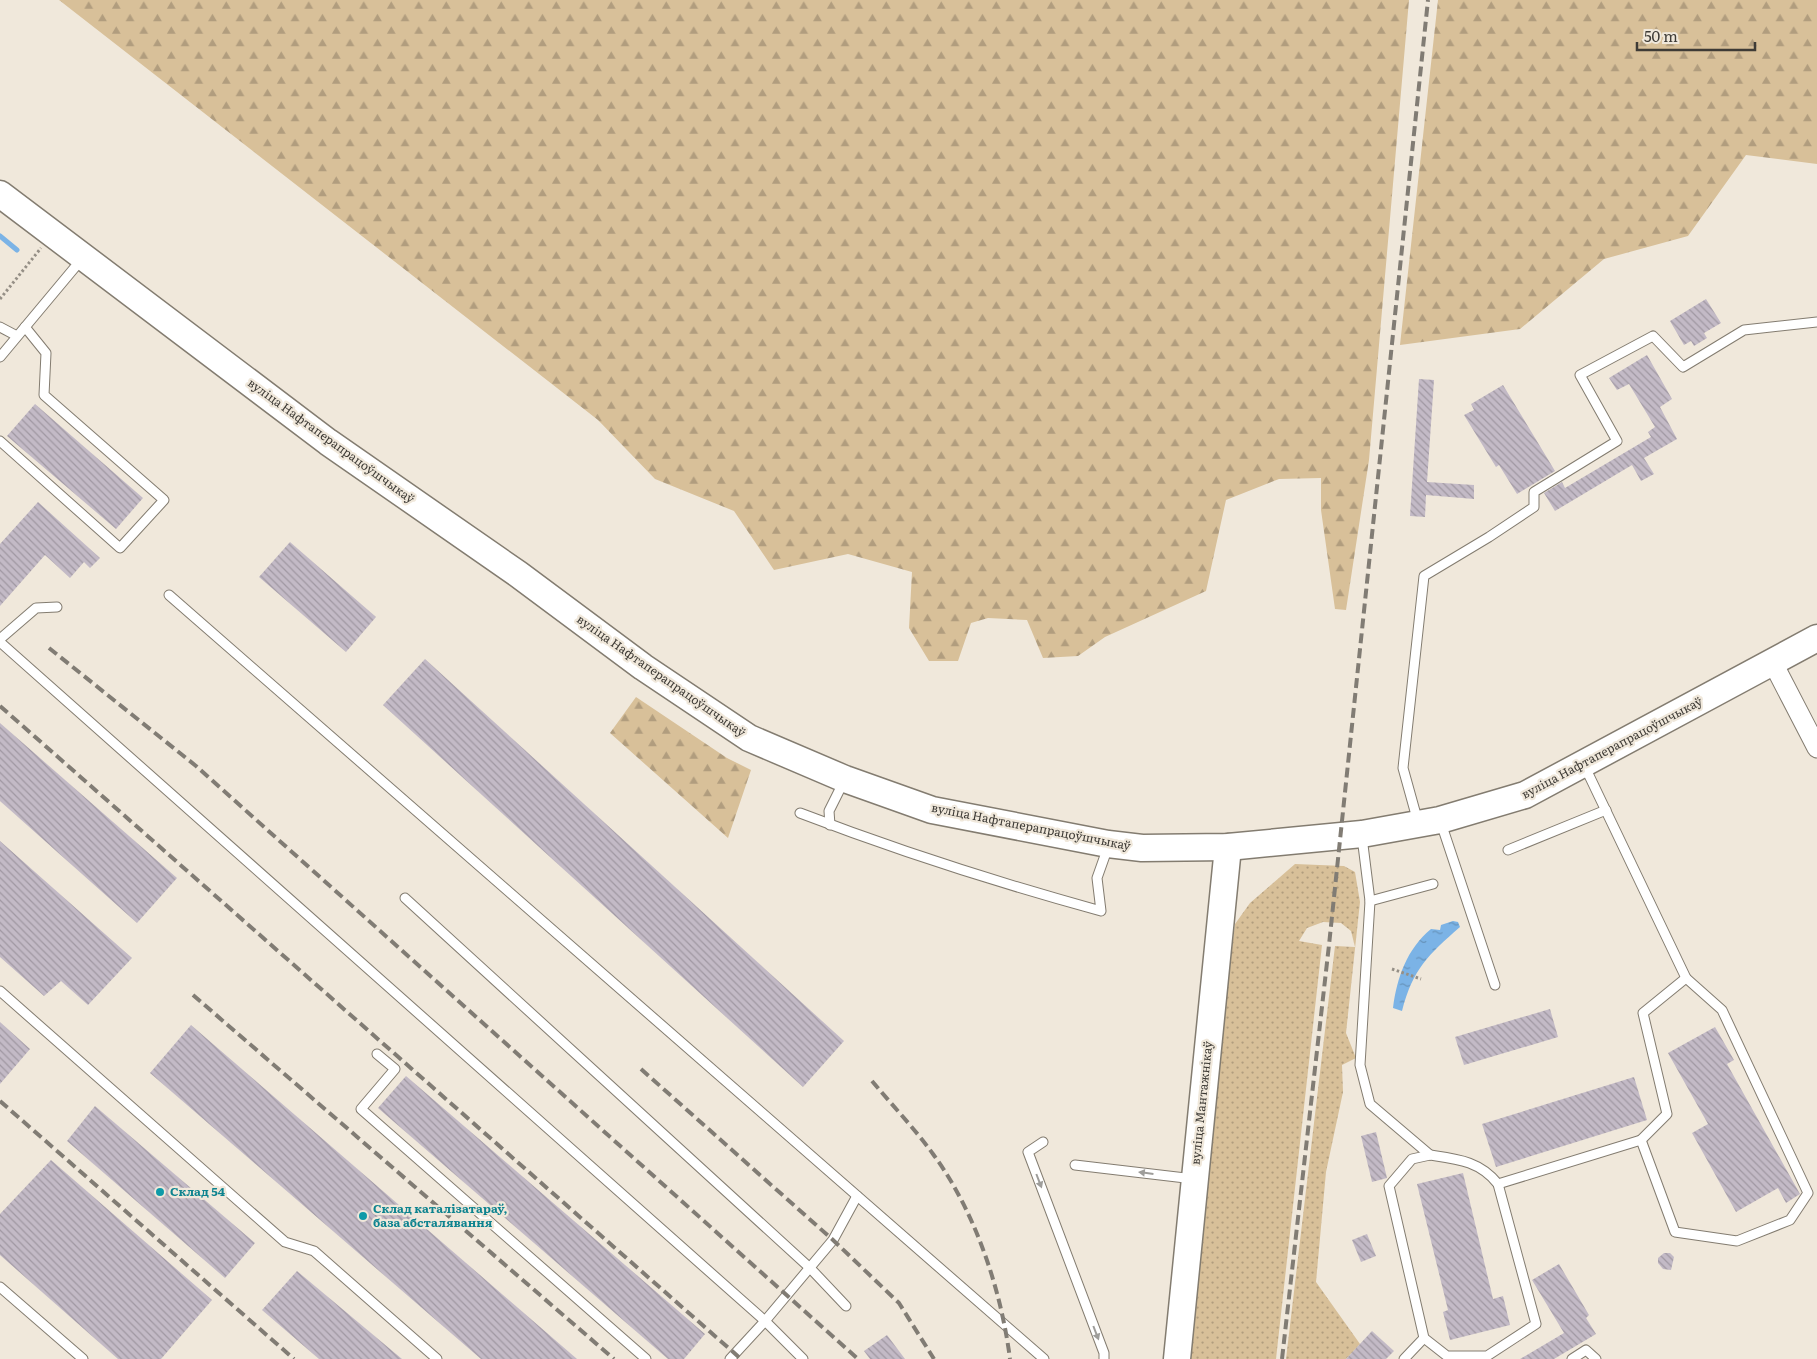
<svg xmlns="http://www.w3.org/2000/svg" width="1817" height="1359" font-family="Literata,serif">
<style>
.grass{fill:url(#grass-dots)}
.forest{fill:url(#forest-firs)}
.water{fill:url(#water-ripples)}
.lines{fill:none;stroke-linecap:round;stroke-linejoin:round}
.stream{stroke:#7bb3e6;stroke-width:5}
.building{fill:url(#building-back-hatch)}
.lane-casing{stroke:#837c70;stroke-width:11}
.street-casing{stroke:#837c70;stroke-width:21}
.secondary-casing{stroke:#837c70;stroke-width:29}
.path{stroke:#958f86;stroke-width:3;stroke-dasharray:2.5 2.5;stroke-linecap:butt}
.lane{stroke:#fff;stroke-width:9}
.street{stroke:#fff;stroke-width:19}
.secondary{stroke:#fff;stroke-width:26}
.rail{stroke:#817c74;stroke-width:4;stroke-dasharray:10 5;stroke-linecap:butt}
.oneway{fill:#9e9d9a}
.culture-dot{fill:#0f9aa8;stroke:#f0e8db;stroke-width:2}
.labels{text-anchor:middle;stroke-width:4.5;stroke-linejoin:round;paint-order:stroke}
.street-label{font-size:12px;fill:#3e3b36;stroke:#f0e8db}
.culture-label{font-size:12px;font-weight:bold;fill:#0d838f;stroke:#f0e8db;text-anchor:start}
</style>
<defs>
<pattern id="grass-dots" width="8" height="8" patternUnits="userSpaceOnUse" patternTransform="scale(1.25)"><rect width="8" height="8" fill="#d8c099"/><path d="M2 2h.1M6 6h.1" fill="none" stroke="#b19d7e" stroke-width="1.8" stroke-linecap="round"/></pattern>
<pattern id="forest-firs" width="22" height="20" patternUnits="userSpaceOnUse" patternTransform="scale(1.25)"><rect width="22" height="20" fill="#d8c099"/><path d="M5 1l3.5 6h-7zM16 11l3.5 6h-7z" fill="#b19d7e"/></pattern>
<pattern id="water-ripples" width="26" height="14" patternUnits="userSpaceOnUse" patternTransform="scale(1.25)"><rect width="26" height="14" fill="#7bb3e6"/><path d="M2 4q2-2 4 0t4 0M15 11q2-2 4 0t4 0" fill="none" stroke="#6693bb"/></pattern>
<pattern id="building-back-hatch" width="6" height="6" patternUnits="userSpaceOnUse" patternTransform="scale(1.25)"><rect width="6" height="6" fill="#c3bac6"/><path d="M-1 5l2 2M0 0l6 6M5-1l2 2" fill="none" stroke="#a098a2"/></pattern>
</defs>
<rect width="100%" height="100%" fill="#f0e8db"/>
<!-- grass -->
<path class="grass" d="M1295 864 1344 866 1355 872 1360 902 1346 1033 1356 1058 1342 1065 1343 1092 1326 1172 1316 1282 1360 1344 1346 1359H1286L1335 946 1355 947 1351 931 1341 923 1323 922 1307 928 1299 941 1322 945 1276 1359H1187L1209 1128 1235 924 1250 903Z"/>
<!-- forest -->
<g class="forest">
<path d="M59 0H1409L1369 460 1346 610 1335 609 1321 510V478L1279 479 1226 500 1206 591 1105 637 1078 656 1043 658 1027 620 988 618 971 623 958 661H929L909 628 912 572 848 554 774 570 734 511 655 479 598 420Z"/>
<path d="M1438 0H1817V164L1746 155 1688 236 1604 259 1520 329 1400 345Z"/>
<path d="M636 697 727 758 751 770 728 838 610 733Z"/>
</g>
<!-- water -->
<path class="water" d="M1453 921 1458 922 1460 927C1428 955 1413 969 1402 1011L1393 1008C1397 977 1407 949 1431 929L1440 930 1441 925Z"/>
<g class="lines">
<!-- stream -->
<path class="stream" d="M0 236 17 250"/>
</g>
<!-- building -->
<g class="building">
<path d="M1706 299 1721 323 1704 333 1707 338 1694 346 1691 341 1684 345 1670 321Z"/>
<path d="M1647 355 1672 399 1660 407 1677 439 1644 458 1654 474 1641 481 1632 465 1555 511 1544 493 1562 482 1565 488 1651 437 1648 432 1655 427 1629 384 1617 390 1609 378Z"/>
<path d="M1419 379 1434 380 1427 482 1474 485V499L1426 495 1425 517 1410 516Z"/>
<path d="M1503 385 1555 471 1517 494 1499 465 1496 467 1464 415 1474 410 1471 404Z"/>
<path d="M35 404 143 498 116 529 7 436Z"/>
<path d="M38 502 100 558 90 568 84 562 70 578 45 555 0 606V544Z"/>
<path d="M290 542 376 617 346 652 259 577Z"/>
<path d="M425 659 844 1041 803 1087 383 705Z"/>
<path d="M0 723 177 878 137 923 0 801Z"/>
<path d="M0 841 132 958 88 1005 61 981 44 996 0 957Z"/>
<path d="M1550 1009 1558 1037 1464 1065 1455 1037Z"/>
<path d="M0 1022 30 1049 0 1084Z"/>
<path d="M191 1025 577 1359H481L150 1073Z"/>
<path d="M1715 1027 1734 1060 1727 1064 1800 1194 1786 1203 1778 1188 1736 1212 1692 1133 1708 1124 1668 1053Z"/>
<path d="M406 1076 705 1334 684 1359H668L378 1108Z"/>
<path d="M1634 1077 1647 1120 1496 1167 1482 1124Z"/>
<path d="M95 1106 255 1243 225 1278 67 1141Z"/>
<path d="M1376 1132 1387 1178 1372 1182 1361 1136Z"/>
<path d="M51 1160 212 1300 161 1359H118L0 1255V1214Z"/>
<path d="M1463 1173 1493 1299 1503 1296 1510 1325 1450 1340 1443 1312 1448 1310 1417 1184Z"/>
<path d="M1367 1234 1376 1256 1361 1262 1352 1240Z"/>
<path d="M1664 1253H1670L1674 1257 1671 1270 1663 1269 1658 1263V1258Z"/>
<path d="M1559 1264 1589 1315 1586 1318 1596 1334 1554 1359H1520L1564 1333 1532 1280Z"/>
<path d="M297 1271 402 1359H319L262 1310Z"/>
<path d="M1372 1331 1394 1351 1386 1359H1346Z"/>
<path d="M887 1335 905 1359H870L864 1351Z"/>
</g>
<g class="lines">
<defs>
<g id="lane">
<path d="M0 327 17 336"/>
<path d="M0 357 81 260"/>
<path d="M0 441 120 548 164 500 44 395 46 353 25 327"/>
<path d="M169 595 1044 1359"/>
<path d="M0 639 36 608 57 607"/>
<path d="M0 642 765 1321 803 1359"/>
<path d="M1585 767 1686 978 1722 1010 1808 1193 1790 1220 1737 1241 1675 1232 1641 1140"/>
<path d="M800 813C899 851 999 883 1101 911L1097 878 1108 847"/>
<path d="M1418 822 1403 768 1424 576 1489 537 1534 507V492L1617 441 1580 375 1653 336 1683 367 1744 330 1817 322"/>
<path d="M1441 823 1495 985"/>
<path d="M830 825 829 811 844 781"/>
<path d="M1362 837 1370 901 1360 1065 1370 1104 1430 1155"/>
<path d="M1508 850 1606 810"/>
<path d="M405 898 810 1268 846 1306"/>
<path d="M1370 901 1433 884"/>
<path d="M0 991 285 1242 314 1251 437 1359"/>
<path d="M377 1054 395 1069 361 1109 646 1359"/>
<path d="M1043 1142 1028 1152 1104 1353V1359"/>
<path d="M1430 1155C1457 1159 1480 1161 1498 1184L1536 1324 1487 1356H1447L1424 1338 1389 1186 1412 1159Z"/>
<path d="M1075 1165 1194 1179"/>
<path d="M1498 1184 1641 1140 1667 1114 1643 1013 1686 978"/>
<path d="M0 1287 83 1359"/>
<path d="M730 1359 765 1321 833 1240 857 1196"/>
<path d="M1404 1359 1424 1338"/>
<path d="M1572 1359 1586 1350 1596 1359"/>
</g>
<path id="street" d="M1773 663 1817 748"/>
<g id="secondary">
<path d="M0 194 328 442 518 574 643 667 749 738 845 779 932 810 1108 844 1142 848 1228 847 1362 834 1440 820 1525 795 1817 638"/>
<path d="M1177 1359 1228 847"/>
</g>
</defs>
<!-- lane casing -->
<use href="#lane" class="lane-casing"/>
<!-- street casing -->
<use href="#street" class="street-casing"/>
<!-- secondary casing -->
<use href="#secondary" class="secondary-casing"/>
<!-- path -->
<g class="path">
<path d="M0 299 41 248"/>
<path d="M1392 969 1421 979"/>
</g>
<!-- lane -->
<use href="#lane" class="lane"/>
<!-- street -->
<use href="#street" class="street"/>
<!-- secondary -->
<use href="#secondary" class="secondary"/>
<!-- rail -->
<g class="rail">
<path d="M49 648 196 766 858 1359"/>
<path d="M0 706 741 1359"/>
<path d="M193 995 614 1359"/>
<path d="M641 1069 833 1240 899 1303 934 1359"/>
<path d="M872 1081C892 1105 915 1129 933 1154 975 1211 1001 1289 1010 1359"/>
<path d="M0 1101 294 1359"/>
<path d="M1282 1359 1329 945 1428 0"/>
</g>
</g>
<!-- one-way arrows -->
<defs><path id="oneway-solid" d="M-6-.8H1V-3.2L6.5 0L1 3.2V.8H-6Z" transform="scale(1.25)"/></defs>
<g class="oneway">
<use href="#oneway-solid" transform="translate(1146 1173) rotate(-173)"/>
<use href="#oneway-solid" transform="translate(1039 1181) rotate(69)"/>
<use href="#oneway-solid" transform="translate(1096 1333) rotate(69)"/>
</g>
<!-- markers -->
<g class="culture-dot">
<circle cx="160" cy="1192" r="5"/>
<circle cx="363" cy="1216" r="5"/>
</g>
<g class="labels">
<!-- street labels -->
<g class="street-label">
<text transform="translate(331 441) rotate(36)" y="4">вуліца Нафтаперапрацоўшчыкаў</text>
<text transform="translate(661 676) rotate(35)" y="4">вуліца Нафтаперапрацоўшчыкаў</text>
<text transform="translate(1612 748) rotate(-28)" y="4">вуліца Нафтаперапрацоўшчыкаў</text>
<text transform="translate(1031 827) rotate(11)" y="4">вуліца Нафтаперапрацоўшчыкаў</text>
<text transform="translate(1202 1103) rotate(-84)" y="4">вуліца Мантажнікаў</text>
</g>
<!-- culture labels -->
<g class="culture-label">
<text x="170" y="1196">Склад 54</text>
<text x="373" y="1213">Склад каталізатараў,<tspan x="373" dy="14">база абсталявання</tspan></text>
</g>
</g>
<!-- scale -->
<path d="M1637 42v8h118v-8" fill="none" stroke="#3e3b36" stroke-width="2.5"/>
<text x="1644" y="42" font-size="15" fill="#3e3b36" stroke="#f0e8db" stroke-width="4" paint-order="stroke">50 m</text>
</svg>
